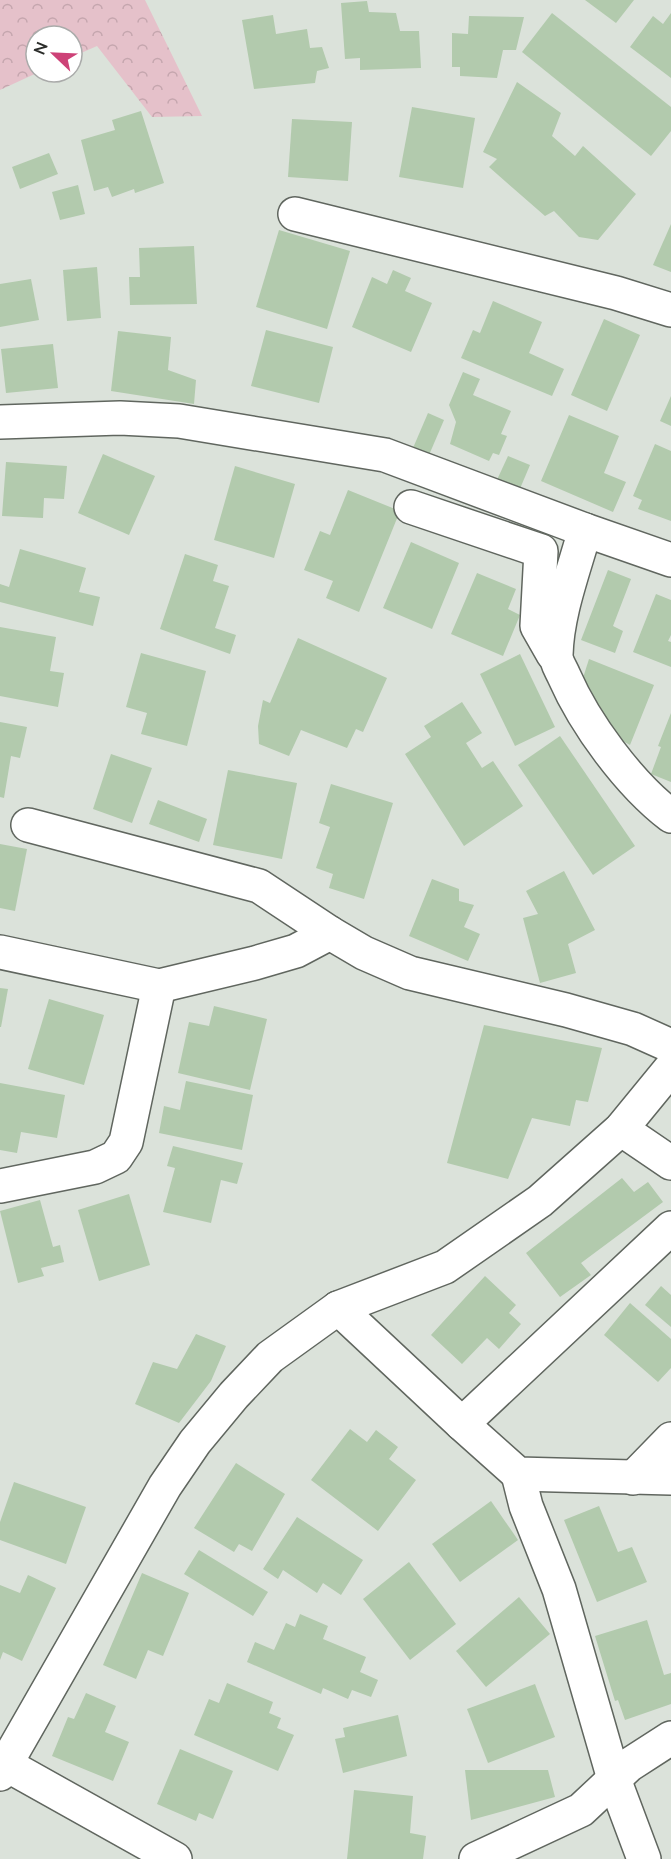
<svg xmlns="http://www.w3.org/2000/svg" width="671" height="1859" font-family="'Nunito Sans',sans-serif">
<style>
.forest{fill:url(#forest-crowns)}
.building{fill:#b2caad}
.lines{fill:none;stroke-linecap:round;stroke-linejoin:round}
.minor-casing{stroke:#60665f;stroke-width:36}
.minor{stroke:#fff;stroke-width:33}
</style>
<defs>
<pattern id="forest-crowns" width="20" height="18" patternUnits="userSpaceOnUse" patternTransform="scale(1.5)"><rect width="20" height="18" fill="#e5c1ca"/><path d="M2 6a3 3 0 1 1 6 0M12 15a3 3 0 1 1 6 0" fill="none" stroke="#c5a6ae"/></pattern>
</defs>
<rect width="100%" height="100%" fill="#dbe2da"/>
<!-- forest -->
<path class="forest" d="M0 0H145L202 116 152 117 97 46 72 57V36H36V72H39L0 90Z"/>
<!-- building -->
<g class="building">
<path d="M585 0H634L616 23Z"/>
<path d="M367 1 369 12 396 13 400 31H419L421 68 360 70V58L345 59 341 3Z"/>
<path d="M552 13 671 107V131L651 156 522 52Z"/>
<path d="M671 13V78L630 47 653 16 663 24Z"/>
<path d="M273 15 276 34 307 29 310 48 322 47 329 68 317 71 315 83 254 89 242 20Z"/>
<path d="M469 16 524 17 516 50H503L497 78 460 76V67H452V33L468 34Z"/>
<path d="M517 82 561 113 552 136 575 156 583 146 636 194 598 240 579 237 554 211 545 216 489 167 497 159 483 152Z"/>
<path d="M412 107 475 118 463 188 399 177Z"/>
<path d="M141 111 164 183 135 193 134 189 112 197 108 187 94 191 81 140 115 130 112 120Z"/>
<path d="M292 119 352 122 348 181 288 177Z"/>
<path d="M49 153 58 174 20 189 12 167Z"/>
<path d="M78 185 85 214 60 220 52 192Z"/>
<path d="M671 224V272L653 265Z"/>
<path d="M279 230 350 251 327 329 256 307Z"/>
<path d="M194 246 197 304 130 305 129 277H140L139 248Z"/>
<path d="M97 267 101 318 67 321 63 270Z"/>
<path d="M393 270 411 278 405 291 432 303 411 352 352 327 372 277 387 284Z"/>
<path d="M31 279 39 320 0 327V284Z"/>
<path d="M493 301 542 322 529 353 564 369 552 396 461 358 473 330 480 333Z"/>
<path d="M604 319 640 335 607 411 571 395Z"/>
<path d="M266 330 333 347 319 403 251 386Z"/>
<path d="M118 331 171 337 168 370 196 380 194 404 111 391Z"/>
<path d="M53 344 58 388 6 393 1 349Z"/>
<path d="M463 372 480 379 473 395 511 411 501 434 507 436 499 455 493 453 489 461 450 444 456 422 449 405Z"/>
<path d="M671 396V426L660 421Z"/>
<path d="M428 413 444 420 429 455 413 448Z"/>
<path d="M569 415 619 436 604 473 626 482 613 512 541 481Z"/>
<path d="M655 444 671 451V521L638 509 642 500 633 496Z"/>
<path d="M103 454 155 476 129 535 78 513Z"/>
<path d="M508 456 530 465 519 491 496 482Z"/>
<path d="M6 462 67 466 64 499 44 498 43 518 2 516Z"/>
<path d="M235 466 295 484 274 558 214 540Z"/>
<path d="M348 490 400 511 359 612 326 598 333 581 304 570 320 531 330 535Z"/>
<path d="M411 542 459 563 432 629 383 608Z"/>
<path d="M20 549 86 568 79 592 100 597 93 626 0 602V584L9 587Z"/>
<path d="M185 554 218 565 213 581 229 586 215 628 236 635 230 654 160 629Z"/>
<path d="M608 570 631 579 613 626 623 631 615 653 581 640Z"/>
<path d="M477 573 516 589 508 609 520 615 503 656 451 634Z"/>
<path d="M656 594 671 600V635L668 641 671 642V667L633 652Z"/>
<path d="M0 627 56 637 50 671 64 673 58 707 0 696Z"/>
<path d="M298 638 387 678 363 732 356 729 347 748 301 730 289 756 259 744 258 726 263 700 270 703Z"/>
<path d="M141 653 206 671 187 746 141 734 147 713 126 707Z"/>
<path d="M520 654 555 727 515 746 480 674Z"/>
<path d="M589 659 654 685 630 745 610 734 582 681Z"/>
<path d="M462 702 482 733 466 743 482 768 493 761 523 806 464 846 405 754 431 737 424 726Z"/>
<path d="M671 713V782L651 774 661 747 658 746Z"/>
<path d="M0 722 27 727 20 758 11 756 4 798 0 797Z"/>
<path d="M560 736 635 846 593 875 518 765Z"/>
<path d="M111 754 152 768 132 823 93 809Z"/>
<path d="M228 770 297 783 282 859 213 845Z"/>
<path d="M331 784 393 803 364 899 329 888 333 874 316 868 330 827 319 823Z"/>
<path d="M158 800 207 819 199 842 149 824Z"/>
<path d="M0 844 27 849 15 911 0 908Z"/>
<path d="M564 871 595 930 568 944 576 973 540 983 523 918 538 914 526 891Z"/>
<path d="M432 879 459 889V901L474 905 464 927 480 934 468 961 409 936Z"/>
<path d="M0 988 8 989 1 1027H0Z"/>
<path d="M49 999 104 1015 84 1085 28 1069Z"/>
<path d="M214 1006 267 1019 250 1090 178 1073 189 1022 209 1026Z"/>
<path d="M484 1025 602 1048 588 1102 576 1100 570 1126 532 1118 508 1179 447 1163Z"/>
<path d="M186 1081 253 1095 242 1150 159 1133 164 1106 180 1110Z"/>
<path d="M0 1083 65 1095 57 1138 21 1132 17 1153 0 1150Z"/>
<path d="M173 1146 243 1163 237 1184 221 1180 211 1223 163 1212 175 1168 167 1166Z"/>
<path d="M622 1178 634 1192 648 1182 663 1202 581 1263 591 1275 560 1297 526 1253Z"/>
<path d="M129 1194 150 1265 99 1281 78 1210Z"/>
<path d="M40 1200 53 1247 60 1245 64 1262 41 1268 44 1276 18 1283 0 1211Z"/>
<path d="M485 1276 516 1305 509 1313 521 1324 499 1349 487 1338 462 1364 431 1335Z"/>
<path d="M661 1286 671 1295V1327L645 1305Z"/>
<path d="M630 1303 671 1339V1368L658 1382 604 1335Z"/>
<path d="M196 1334 226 1346 211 1381 179 1423 135 1404 153 1362 177 1369Z"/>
<path d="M350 1429 367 1442 376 1430 398 1447 389 1459 416 1480 378 1531 311 1480Z"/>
<path d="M236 1463 285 1494 252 1551 239 1544 234 1552 194 1528Z"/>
<path d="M14 1482 86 1507 66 1564 0 1540V1522Z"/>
<path d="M491 1501 518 1540 460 1582 432 1544Z"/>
<path d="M599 1506 618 1552 632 1547 647 1582 597 1602 564 1520Z"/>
<path d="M297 1517 363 1560 341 1595 323 1583 317 1593 283 1570 278 1579 263 1569Z"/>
<path d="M199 1550 268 1592 253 1616 184 1574Z"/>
<path d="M409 1562 456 1624 410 1660 363 1599Z"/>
<path d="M142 1573 189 1593 163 1656 148 1650 136 1679 103 1665Z"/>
<path d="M28 1575 56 1588 22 1661 3 1652 0 1660V1585L20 1593Z"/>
<path d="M519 1597 550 1634 486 1687 456 1651Z"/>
<path d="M300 1614 328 1626 323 1639 366 1657 360 1672 378 1680 371 1697 352 1690 348 1699 323 1688 321 1694 247 1662 255 1642 274 1650 286 1623 295 1627Z"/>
<path d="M647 1620 664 1675 671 1673V1704L625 1720 618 1700 615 1701 595 1636Z"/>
<path d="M227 1683 273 1702 269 1713 281 1718 277 1728 294 1735 278 1771 194 1735 209 1699 219 1703Z"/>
<path d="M535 1684 555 1737 488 1763 467 1709Z"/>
<path d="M86 1693 116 1706 105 1732 129 1742 113 1781 52 1756 68 1717 74 1719Z"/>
<path d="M398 1715 407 1756 343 1773 335 1739 345 1737 343 1728Z"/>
<path d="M180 1749 233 1771 213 1819 199 1813 196 1821 157 1804Z"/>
<path d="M465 1770H548L555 1797 471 1820Z"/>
<path d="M354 1790 413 1796 410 1833 426 1836 423 1859H347Z"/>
</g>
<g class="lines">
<defs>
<g id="minor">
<path d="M295 214 616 293 671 310"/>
<path d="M0 422 120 418 179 421 385 455 585 530 671 560"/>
<path d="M411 507 541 551 537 626 553 654"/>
<path d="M585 530C574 570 557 613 556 655 556 662 561 669 564 676 585 724 629 784 671 816"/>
<path d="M28 825 259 886 330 933 364 953 410 973 566 1010 633 1029 671 1046"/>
<path d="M0 952 159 986 255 963 296 951 330 933"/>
<path d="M621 1129 671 1163"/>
<path d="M0 1186 95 1167 116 1157 126 1142 159 986"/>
<path d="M338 1308 462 1424 518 1474 671 1478"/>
<path d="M462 1424 671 1228"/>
<path d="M518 1474 526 1506 559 1589 614 1779 644 1859"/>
<path d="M633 1478 671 1439"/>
<path d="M5 1764 175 1859"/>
<path d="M0 1774 165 1486 195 1442 234 1395 270 1357 338 1308 445 1267 540 1201 621 1129 671 1068"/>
<path d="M476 1859 581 1810 629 1765 671 1738"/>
</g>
</defs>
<!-- minor casing -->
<use href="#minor" class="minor-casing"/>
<!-- minor -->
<use href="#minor" class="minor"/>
</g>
<!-- north arrow -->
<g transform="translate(54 54) rotate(293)"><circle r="28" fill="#ffffff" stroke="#aaabaa" stroke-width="1.5"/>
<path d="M0-4.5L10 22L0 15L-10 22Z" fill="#cd4277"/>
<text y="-9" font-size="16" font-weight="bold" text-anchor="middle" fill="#2b2d2a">N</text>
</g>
</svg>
